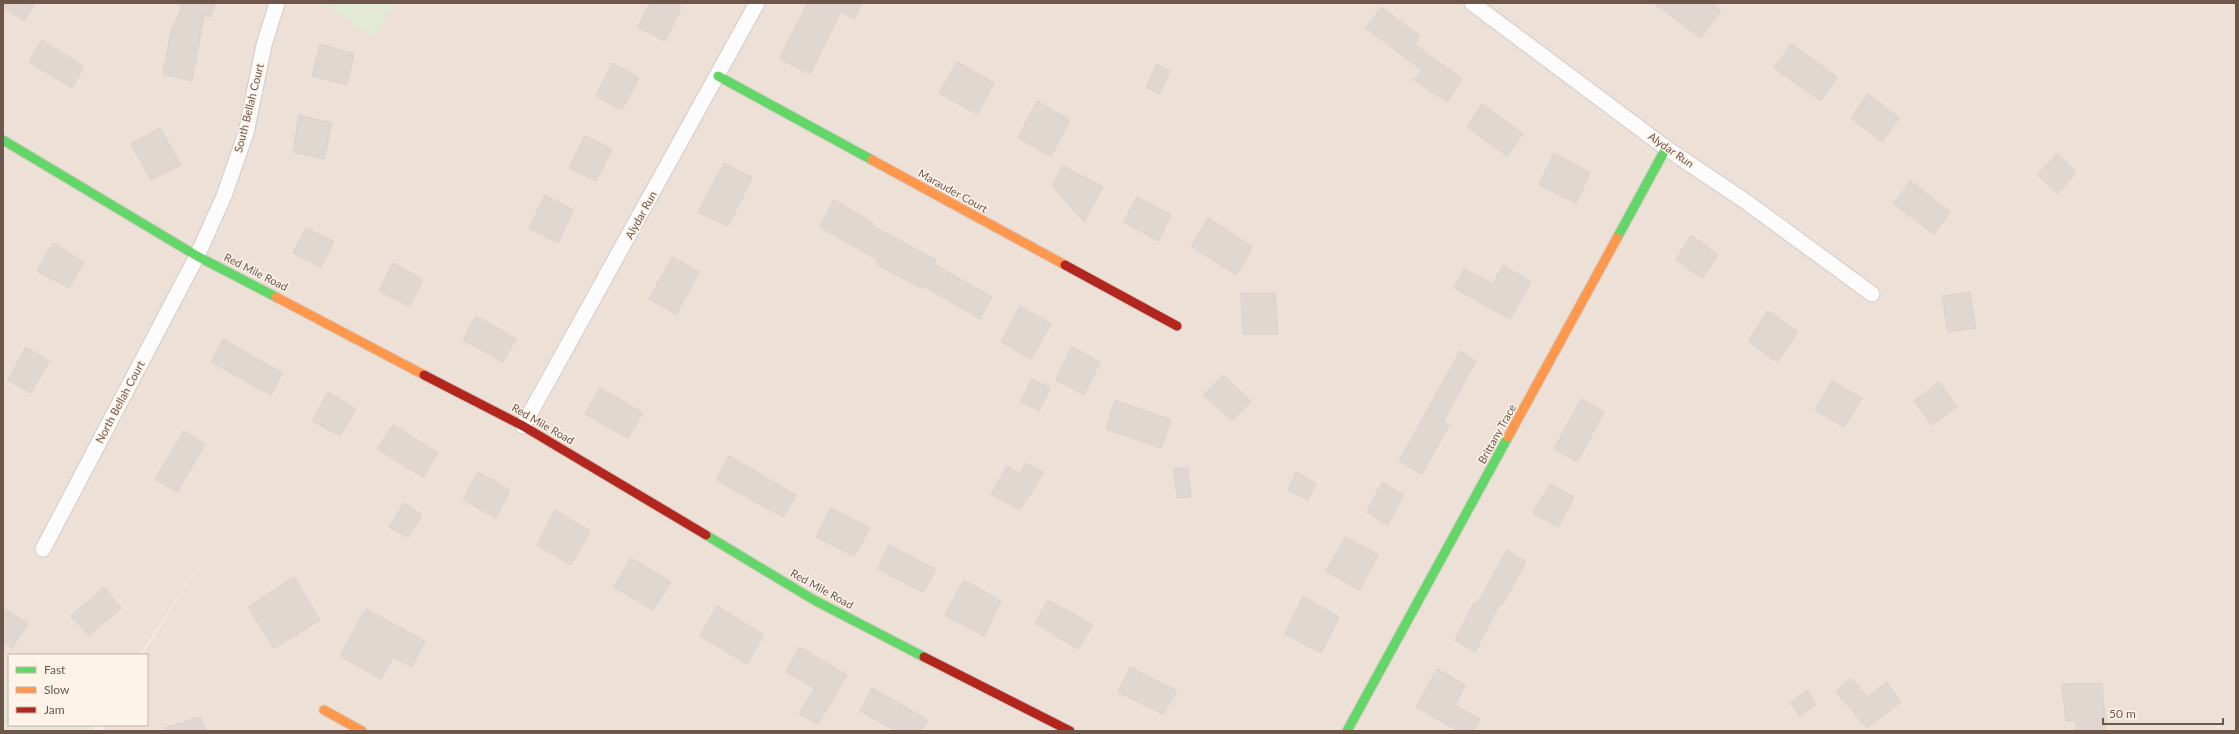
<svg xmlns="http://www.w3.org/2000/svg" width="2239" height="734" font-family="Lato,sans-serif">
<style>
.residential{fill:#ede0d6}
.green{fill:#e2e9d4}
.building{fill:#e0d7d0;stroke:#dcd1cb}
.lines{fill:none;stroke-linecap:round;stroke-linejoin:round}
.street-casing{stroke:#d3cbc6;stroke-width:17}
.fast-casing{stroke:#d3cbc4;stroke-width:11}
.slow-casing{stroke:#d3cbc4;stroke-width:11}
.jam-casing{stroke:#d3cbc4;stroke-width:11}
.street{stroke:#fdfcfc;stroke-width:15}
.fast{stroke:#63d668;stroke-width:9}
.slow{stroke:#ff974d;stroke-width:9}
.jam{stroke:#b3261e;stroke-width:9}
.labels{text-anchor:middle;stroke-width:3;stroke-linejoin:round;paint-order:stroke}
.street-label{font-size:11px;fill:#6f564b;stroke:#fdf3e8}
</style>
<rect width="100%" height="100%" fill="#f4eee8"/>
<!-- residential -->
<path class="residential" d="M3 3H2236V731H104L105 725H147V655H142L212 545 140 655H9V682L3 679Z"/>
<!-- green -->
<g class="green">
<path d="M323 3H396L373 37Z"/>
<path d="M3 679 9 682V725H94V731H3Z"/>
</g>
<!-- building -->
<g class="building">
<path d="M3 3H35L24 21 3 7Z"/>
<path d="M176 3H215L210 17 204 15 192 81 163 74 172 26H174L182 6Z"/>
<path d="M650 3H673L681 8 665 41 638 27Z"/>
<path d="M808 3H862L854 19 841 11 810 74 779 59Z"/>
<path d="M1654 3H1712L1721 10 1701 38Z"/>
<path d="M1381 7 1420 36 1414 44 1462 79 1447 102 1414 80 1422 70 1366 28Z"/>
<path d="M42 40 84 67 72 88 29 62Z"/>
<path d="M320 44 354 54 347 85 312 76Z"/>
<path d="M1791 44 1837 77 1821 101 1774 68Z"/>
<path d="M957 62 994 83 977 114 939 93Z"/>
<path d="M612 63 639 78 622 110 596 96Z"/>
<path d="M1157 64 1170 71 1159 94 1146 87Z"/>
<path d="M1868 94 1899 118 1882 142 1851 118Z"/>
<path d="M1037 101 1070 120 1051 156 1018 138Z"/>
<path d="M1482 104 1523 134 1507 156 1467 127Z"/>
<path d="M299 115 332 123 324 159 293 152Z"/>
<path d="M160 128 181 165 151 180 131 144Z"/>
<path d="M585 136 612 149 596 181 569 168Z"/>
<path d="M1554 153 1590 173 1576 203 1539 185Z"/>
<path d="M2057 153 2076 172 2058 194 2038 175Z"/>
<path d="M724 163 752 178 728 226 698 212Z"/>
<path d="M1063 166 1103 187 1084 222 1052 186Z"/>
<path d="M1910 181 1950 212 1934 234 1894 204Z"/>
<path d="M545 195 573 210 558 243 529 228Z"/>
<path d="M1137 197 1171 215 1158 241 1124 222Z"/>
<path d="M834 200 873 223 871 225 936 260 934 264 992 297 980 319 922 285 921 288 876 264 878 260 820 227Z"/>
<path d="M1208 218 1253 247 1236 275 1191 246Z"/>
<path d="M306 228 334 241 321 267 293 253Z"/>
<path d="M1691 235 1718 255 1702 278 1676 260Z"/>
<path d="M53 243 84 262 69 288 37 271Z"/>
<path d="M672 257 699 272 676 314 649 299Z"/>
<path d="M393 263 423 280 409 306 379 291Z"/>
<path d="M1503 265 1531 282 1510 319 1454 288 1464 269 1493 284Z"/>
<path d="M1970 292 1976 328 1948 332 1942 296Z"/>
<path d="M1241 293H1275L1278 334H1243Z"/>
<path d="M1020 306 1051 324 1031 359 1001 342Z"/>
<path d="M1768 311 1798 332 1777 362 1748 341Z"/>
<path d="M476 316 516 339 503 362 463 340Z"/>
<path d="M223 339 282 373 271 395 211 362Z"/>
<path d="M26 347 49 361 31 393 8 380Z"/>
<path d="M1072 347 1100 362 1084 395 1056 380Z"/>
<path d="M1460 351 1476 361 1443 421 1449 425 1422 474 1399 461Z"/>
<path d="M1223 375 1251 401 1232 421 1203 395Z"/>
<path d="M1032 379 1050 388 1039 411 1021 401Z"/>
<path d="M1832 381 1862 398 1844 427 1815 410Z"/>
<path d="M1939 382 1957 407 1932 425 1914 401Z"/>
<path d="M600 388 643 413 628 438 585 414Z"/>
<path d="M328 392 356 409 340 436 312 421Z"/>
<path d="M1581 399 1604 412 1577 462 1554 449Z"/>
<path d="M1115 400 1171 420 1161 448 1106 429Z"/>
<path d="M393 425 438 453 423 477 377 449Z"/>
<path d="M184 431 205 444 177 492 155 479Z"/>
<path d="M729 456 796 495 783 517 716 480Z"/>
<path d="M1026 463 1044 472 1020 510 991 494 1007 466 1020 474Z"/>
<path d="M1188 468 1191 497 1177 498 1174 469Z"/>
<path d="M478 472 510 490 496 518 463 500Z"/>
<path d="M1296 472 1316 483 1308 500 1288 490Z"/>
<path d="M1382 482 1403 495 1388 525 1367 512Z"/>
<path d="M1550 484 1574 497 1558 527 1533 513Z"/>
<path d="M404 503 422 515 408 537 389 527Z"/>
<path d="M831 508 870 528 854 556 816 537Z"/>
<path d="M555 510 590 531 571 565 537 545Z"/>
<path d="M1346 537 1378 555 1359 590 1326 571Z"/>
<path d="M889 545 936 570 923 592 878 569Z"/>
<path d="M1507 550 1526 562 1502 605 1500 603 1475 652 1455 640 1474 603 1477 604Z"/>
<path d="M631 558 671 582 653 610 614 587Z"/>
<path d="M294 577 320 620 274 648 248 607Z"/>
<path d="M964 580 1001 601 984 636 945 615Z"/>
<path d="M104 587 121 608 89 636 71 616Z"/>
<path d="M1303 597 1339 617 1321 653 1285 634Z"/>
<path d="M1048 600 1093 625 1078 649 1035 623Z"/>
<path d="M717 606 764 635 747 664 700 636Z"/>
<path d="M3 608 28 624 12 648 3 642Z"/>
<path d="M366 609 425 641 412 667 393 657 381 679 340 656Z"/>
<path d="M799 647 847 675 818 724 799 714 815 688 786 672Z"/>
<path d="M1130 667 1177 691 1163 714 1118 692Z"/>
<path d="M1437 669 1465 685 1455 705 1480 719 1473 731H1459L1416 707Z"/>
<path d="M1851 678 1868 698 1886 682 1901 702 1867 728 1836 692Z"/>
<path d="M2102 683 2106 731H2076V721H2066L2062 684Z"/>
<path d="M872 688 928 720 921 731H896L860 711Z"/>
<path d="M1807 690 1816 705 1800 716 1790 703Z"/>
<path d="M200 717 206 731H166L165 728Z"/>
</g>
<g class="lines">
<defs>
<g id="street">
<path d="M1472 3 1666 148 1745 201 1872 294"/>
<path d="M523 426 757 3"/>
<path d="M43 549 197 256 224 196 246 133 264 45 277 3"/>
</g>
<g id="fast">
<path d="M718 76 872 160"/>
<path d="M3 140 197 256 276 297"/>
<path d="M1617 238 1666 148"/>
<path d="M706 535 814 600 924 657"/>
<path d="M1347 731 1508 437"/>
</g>
<g id="slow">
<path d="M872 160 1065 265"/>
<path d="M276 297 424 375"/>
<path d="M1508 437 1617 238"/>
<path d="M324 710 362 731"/>
</g>
<g id="jam">
<path d="M1065 265 1177 326"/>
<path d="M424 375 523 426 706 535"/>
<path d="M924 657 1070 731"/>
</g>
</defs>
<!-- street casing -->
<use href="#street" class="street-casing"/>
<!-- fast casing -->
<use href="#fast" class="fast-casing"/>
<!-- slow casing -->
<use href="#slow" class="slow-casing"/>
<!-- jam casing -->
<use href="#jam" class="jam-casing"/>
<!-- street -->
<use href="#street" class="street"/>
<!-- fast -->
<use href="#fast" class="fast"/>
<!-- slow -->
<use href="#slow" class="slow"/>
<!-- jam -->
<use href="#jam" class="jam"/>
</g>
<g class="labels">
<!-- street labels -->
<g class="street-label">
<text transform="translate(249 108) rotate(-76)" y="4">South Bellah Court</text>
<text transform="translate(1671 150) rotate(35)" y="4">Alydar Run</text>
<text transform="translate(953 191) rotate(29)" y="4">Marauder Court</text>
<text transform="translate(641 215) rotate(-61)" y="4">Alydar Run</text>
<text transform="translate(256 272) rotate(27)" y="4">Red Mile Road</text>
<text transform="translate(120 402) rotate(-62)" y="4">North Bellah Court</text>
<text transform="translate(543 424) rotate(30)" y="4">Red Mile Road</text>
<text transform="translate(1497 434) rotate(-61)" y="4">Brittany Trace</text>
<text transform="translate(822 589) rotate(29)" y="4">Red Mile Road</text>
</g>
</g>
<!-- border -->
<rect width="2239" height="734" fill="none" stroke="#6f564b" stroke-width="8"/>
<!-- legend -->
<rect x="8" y="654" width="140" height="72" fill="#fdf3e8" stroke="#c4b4a9"/>
<rect x="16" y="667" width="20" height="6" fill="#63d668" stroke="#c4b4a9"/>
<text x="44" y="674" font-size="12" fill="#6f564b">Fast</text>
<rect x="16" y="687" width="20" height="6" fill="#ff974d" stroke="#c4b4a9"/>
<text x="44" y="694" font-size="12" fill="#6f564b">Slow</text>
<rect x="16" y="707" width="20" height="6" fill="#b3261e" stroke="#c4b4a9"/>
<text x="44" y="714" font-size="12" fill="#6f564b">Jam</text>
<!-- scale -->
<path d="M2103 718v6h120v-6" fill="none" stroke="#6f564b" stroke-width="2"/>
<text x="2109" y="718" font-size="12" fill="#6f564b" stroke="#fdf3e8" stroke-width="3" paint-order="stroke">50 m</text>
</svg>
